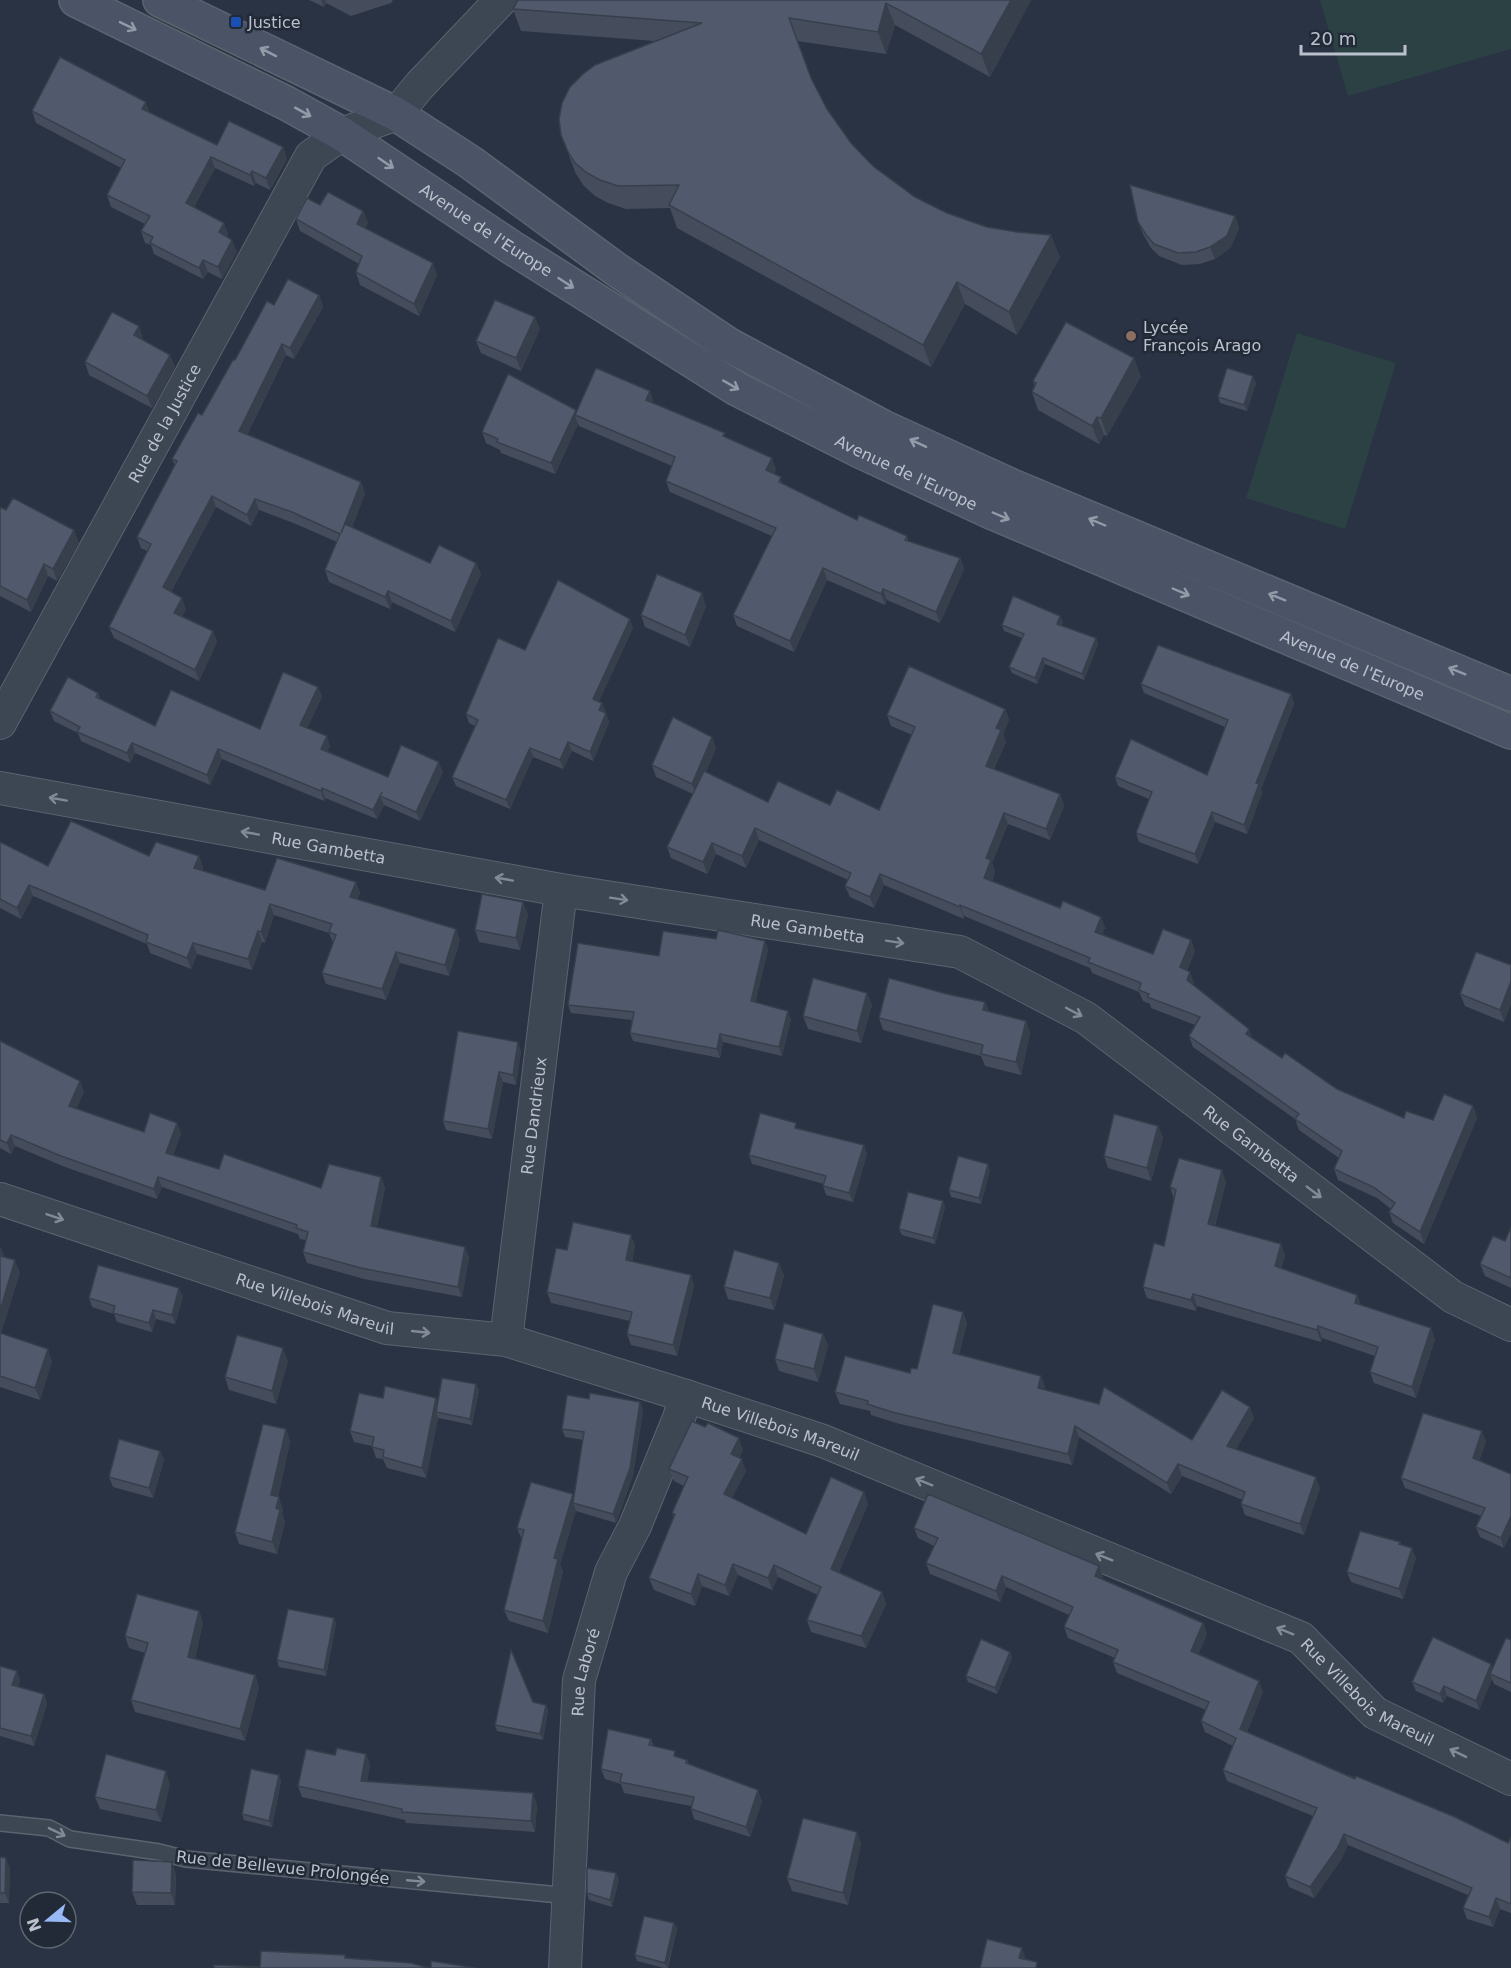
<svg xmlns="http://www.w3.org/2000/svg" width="1511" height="1968" font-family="'DejaVu Sans',sans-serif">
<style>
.green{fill:#2b4144}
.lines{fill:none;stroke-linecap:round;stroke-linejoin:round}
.service-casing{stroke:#5c6370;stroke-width:18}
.minor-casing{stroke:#5c6370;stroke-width:34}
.secondary-casing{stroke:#5c6370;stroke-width:36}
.service{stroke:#3d4653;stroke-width:15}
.minor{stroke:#3d4653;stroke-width:32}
.secondary{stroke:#4b5466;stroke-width:33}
.wall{fill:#454d5d}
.shaded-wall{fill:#383f4c}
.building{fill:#505a6c;stroke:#383f4c;stroke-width:1.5}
.oneway{stroke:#949ba8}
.oneway2{stroke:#828a96}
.transit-dot{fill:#1a4fb4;stroke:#222a38;stroke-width:2}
.education-dot{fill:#8d6e63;stroke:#222a38;stroke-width:2}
.labels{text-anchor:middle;stroke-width:5;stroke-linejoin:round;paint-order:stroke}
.poi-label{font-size:16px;fill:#bbc1cc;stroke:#222a38;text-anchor:start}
.street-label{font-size:16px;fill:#bbc1cc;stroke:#222a38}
</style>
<rect width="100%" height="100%" fill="#293343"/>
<!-- green -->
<g class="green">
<path d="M1320 0H1511V49L1348 96Z"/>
<path d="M1297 333 1396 363 1345 529 1246 498Z"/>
</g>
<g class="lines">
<defs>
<path id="service" d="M0 1823 49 1828 70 1839 159 1852 186 1859 570 1896"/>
<g id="minor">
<path id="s1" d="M0 723 311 156 342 134 396 114 420 85 501 0"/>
<path id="s2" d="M0 788 561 890 960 952 1086 1018 1453 1297 1511 1325"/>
<path id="s3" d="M0 1199 387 1328 506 1340 686 1396 823 1441 1301 1638 1375 1713 1511 1779"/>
<path id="s4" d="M506 1340 561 890"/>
<path id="s5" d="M565 1968 579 1680 611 1572 635 1526 679 1418 686 1396"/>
</g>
<g id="secondary">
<path id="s6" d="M76 0 286 103 342 134 511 247 737 389 860 451 991 512 1511 732"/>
<path d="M160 0 396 114 470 162 617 270 729 345 883 427 1012 486 1511 694"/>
</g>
</defs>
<!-- service casing -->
<use href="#service" class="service-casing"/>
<!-- minor casing -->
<use href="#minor" class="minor-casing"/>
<!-- secondary casing -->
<use href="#secondary" class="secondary-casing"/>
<!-- service -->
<use href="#service" class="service"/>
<!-- minor -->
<use href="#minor" class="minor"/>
<!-- secondary -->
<use href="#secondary" class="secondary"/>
</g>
<!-- wall -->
<g class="wall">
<path d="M309 0H393L391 3 351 16 326 3 324 7Z"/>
<path d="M518 0H1031L990 77 895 25 886 54 797 41 811 78 827 109 851 143 873 166 915 197 947 213 1060 257 1017 335 965 304 931 367 677 228 670 208 626 209 608 203 595 196 583 185 576 174 561 135 655 41 521 31 513 9Z"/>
<path d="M32 111 149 112 217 145 283 147 287 159 270 190 256 183 254 186 215 168 194 207 228 234 227 237 237 252 222 279 208 272 203 279 154 254 151 245 145 243 141 231 145 224 111 207 107 195 121 168 36 123Z"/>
<path d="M320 205 363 211 368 223 365 228 437 275 419 316 360 285 356 272 359 264 300 231 296 219Z"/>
<path d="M1235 216 1239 228 1231 247 1215 259 1200 264 1182 265 1159 256 1151 248 1143 234 1138 222Z"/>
<path d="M319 295 323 307 294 359 286 355 247 435 361 482 365 494 352 527 430 563H476L481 574 455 632 392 602 390 609 329 582 325 570 337 542 296 524 259 510 251 526 216 507 171 592 186 609 182 616 213 631 217 642 199 681 114 638 109 627 147 551 141 548 137 537 175 466 172 459 202 415 235 360 274 305Z"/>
<path d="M540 329 521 371 481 353 476 341Z"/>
<path d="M143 338V340L170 355 175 367 152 408 89 375 85 362Z"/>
<path d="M1141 376 1107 436 1104 435 1099 444 1038 410 1032 392 1034 386 1033 381Z"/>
<path d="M1256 383 1247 411 1220 403 1218 397Z"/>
<path d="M654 403 726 437 776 469 774 474 784 484 857 520 907 536 908 541 960 558 964 569 940 623 887 600 885 605 827 580 794 652 737 626 733 615 772 536 670 492 666 481 672 466 579 426 578 424 555 474 501 453 500 450 486 443 482 432 576 410V412Z"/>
<path d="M0 507 79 542 57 581 48 576 31 612 0 596Z"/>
<path d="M706 606 690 647 645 627 641 615Z"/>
<path d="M1063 622 1061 626 1096 638 1098 644 1084 680 1045 664 1037 684 1012 673 1009 667 1022 638 1004 631 1002 625Z"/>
<path d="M633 628 599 701 602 703 609 722 593 761 572 751 563 769 533 757 510 809 456 786 452 777 475 726 469 723 466 714 525 650Z"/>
<path d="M1141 684 1291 694 1294 704 1261 789 1262 793 1247 834 1215 822 1198 864 1139 842 1136 833 1149 799 1118 786 1115 777 1207 775 1225 727 1144 693Z"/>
<path d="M318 687 322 697 307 728 330 746 327 752 388 777 443 772 420 821 384 805 377 819 325 798 324 801 222 759 210 785 135 753 130 763 81 741 78 733 54 721 50 711 98 693 100 699 155 726 260 729Z"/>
<path d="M1005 709 1009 720 1003 734 1006 742 994 769 1060 794 1064 806 1050 840 1008 824 992 863 995 871 992 881 1060 908 1101 917 1105 928 1102 934 1153 954 1191 940 1195 951 1187 971 1194 983 1193 985 1253 1039 1282 1058 1337 1089 1404 1118 1433 1120 1473 1106 1477 1118 1424 1244 1393 1223 1389 1212 1391 1209 1377 1198 1338 1180 1334 1169 1339 1158 1299 1130 1295 1119 1193 1047 1189 1036 1195 1025 1151 1008 1150 1004 1143 1001 1139 992 1092 973 1090 968 964 916V919L884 885 874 908 850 897 845 886 848 880 759 840 746 868 716 854 707 874 671 858 667 847 693 794 656 777 652 765 712 737 716 748 706 772 768 802 830 805 879 810 912 735 891 726 887 715Z"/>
<path d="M0 842 48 866 149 856 203 867 202 871 265 890 356 882 360 893 357 900 460 940 449 976 400 963 386 1000 326 984 322 973 333 942 329 933 274 915 265 943 262 942 252 970 197 954 191 969 150 953 147 944 33 896 21 919 0 908Z"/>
<path d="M528 914 520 950 479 942 475 930Z"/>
<path d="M716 939 765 941 768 950 755 1002 791 1019 782 1056 723 1042 720 1058 633 1041 630 1033 632 1020 571 1013 568 1005 659 956Z"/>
<path d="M1511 965 1504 1022 1465 1006 1460 994Z"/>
<path d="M867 993 872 1005 861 1043 808 1029 803 1016Z"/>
<path d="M947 994 985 1002 989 1012 1026 1021 1030 1033 1021 1075 985 1066 981 1056 883 1030 879 1018Z"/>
<path d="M0 1041 80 1081 84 1092 76 1109 144 1132 177 1123 181 1134 173 1155 219 1169 321 1188 381 1177 385 1188 377 1227 465 1247 469 1258 462 1297 364 1279 307 1263 303 1252 306 1240 300 1239 298 1234 162 1187 157 1199 65 1167 15 1146 11 1154 0 1148Z"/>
<path d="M518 1042 521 1052 516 1085 503 1082 492 1139 446 1130 443 1121Z"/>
<path d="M1158 1126 1163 1138 1151 1181 1108 1168 1104 1156Z"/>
<path d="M798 1128 867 1154 853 1202 826 1195 823 1186 824 1184 752 1164 749 1155Z"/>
<path d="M990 1170 981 1204 951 1197 949 1190Z"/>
<path d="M1226 1182 1215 1226 1281 1244 1285 1255 1281 1269 1357 1295 1361 1305 1435 1339 1416 1398 1374 1383 1370 1372 1375 1356 1322 1338 1321 1342 1197 1306 1196 1311 1147 1298 1143 1287 1164 1246 1174 1199 1170 1187Z"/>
<path d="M943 1201 945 1207 935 1244 902 1235 899 1229Z"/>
<path d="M1511 1227V1288L1485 1276 1480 1264 1505 1241Z"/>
<path d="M635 1245 632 1262 694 1285 677 1356 631 1345 627 1334 630 1321 551 1303 547 1292 567 1250Z"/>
<path d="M0 1247 4 1257 20 1272 1 1333 52 1361 40 1400 0 1387Z"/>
<path d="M779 1263 784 1276 774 1310 728 1299 724 1287Z"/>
<path d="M183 1297 175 1324 156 1319 152 1332 117 1322 114 1314 92 1307 89 1298Z"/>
<path d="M963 1312 967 1323 959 1354 1041 1376 1045 1387 1044 1390 1192 1440 1254 1418 1236 1449 1320 1488 1304 1535 1245 1515 1241 1504 1243 1500 1182 1476 1171 1494 1079 1437 1072 1465 896 1423 871 1415 870 1411 840 1404 835 1392 910 1373 917 1369Z"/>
<path d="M823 1334 828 1346 818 1382 779 1371 775 1359Z"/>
<path d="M288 1361 276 1404 229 1390 225 1377Z"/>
<path d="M479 1390 472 1425 438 1418 426 1478 387 1468 383 1459 376 1458 372 1446 354 1442 350 1431 383 1398H436L438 1403Z"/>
<path d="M589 1399 640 1402 643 1410 633 1476 616 1523 576 1511V1510L560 1564 563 1571 548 1633 509 1621 504 1610 522 1540 517 1528 574 1498 583 1440 565 1437 562 1429Z"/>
<path d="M705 1427 743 1450 739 1458 746 1471 732 1498 806 1534 864 1492 868 1504 839 1572 882 1592 886 1604 866 1648 811 1632 807 1620 818 1595 778 1577 772 1590 738 1575 729 1596 702 1586 695 1606 654 1590 649 1578 674 1516 672 1513 684 1486 674 1481 669 1469Z"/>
<path d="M286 1429 290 1442 278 1497 283 1510 282 1514 285 1522 277 1554 239 1544 235 1532Z"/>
<path d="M1486 1441 1479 1461 1504 1548 1480 1537 1476 1527 1481 1516 1405 1488 1401 1478Z"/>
<path d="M160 1451 164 1460 153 1498 113 1487 109 1477Z"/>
<path d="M914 1528 1103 1577 1102 1579 1203 1623 1207 1634 1198 1655 1263 1692 1247 1732 1508 1843 1511 1837V1913L1500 1909 1493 1927 1467 1919 1463 1908 1468 1895 1348 1845 1341 1860 1314 1898 1289 1887 1285 1876 1313 1816 1227 1781 1223 1770 1233 1746 1205 1732 1201 1721 1206 1710 1117 1673 1113 1662 1115 1658 1068 1638 1064 1627 1069 1615 1006 1587 1000 1602 930 1574 926 1563 934 1546 918 1538Z"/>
<path d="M1400 1542 1401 1544 1416 1558 1403 1599 1351 1582 1347 1572Z"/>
<path d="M199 1611 203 1623 195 1658 255 1675 259 1687 245 1741 135 1712 131 1700 145 1653 129 1648 125 1636Z"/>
<path d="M334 1618 336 1624 326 1676 279 1667 277 1660Z"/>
<path d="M1511 1640V1692L1494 1684 1492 1679 1479 1710 1447 1696 1443 1703 1416 1691 1412 1682 1493 1668Z"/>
<path d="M1010 1652 1012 1658 997 1694 968 1682 966 1676Z"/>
<path d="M0 1666 17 1671 20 1680 18 1687 44 1694 47 1704 34 1746 0 1736Z"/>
<path d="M533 1702 546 1705 548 1711 543 1740 497 1731 495 1725Z"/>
<path d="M651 1739 653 1745 677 1757 687 1760 689 1764 762 1801 750 1837 694 1819 691 1809V1806L624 1793 621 1784 605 1779 601 1769Z"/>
<path d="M366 1754 370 1765 367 1781 537 1804 535 1832 406 1823 405 1820 302 1797 298 1786 335 1755Z"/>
<path d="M279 1775 281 1781 272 1827 244 1820 242 1814Z"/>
<path d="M170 1784 161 1822 100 1809 95 1797Z"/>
<path d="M857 1832 861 1844 848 1905 792 1891 787 1878Z"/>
<path d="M0 1857 10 1868 9 1903H0Z"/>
<path d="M176 1874 175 1905H137L132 1892Z"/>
<path d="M619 1879 612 1907 589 1900 587 1893Z"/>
<path d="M674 1923 677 1929 668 1968H664L637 1961 635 1955Z"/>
</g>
<!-- shaded-wall -->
<g class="shaded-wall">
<path d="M321 0H325L326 3 324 7Z"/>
<path d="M1011 0H1031L990 77 981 54Z"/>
<path d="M886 3 895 25 886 54 878 32Z"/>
<path d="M146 102 150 114 142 109Z"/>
<path d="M283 147 287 159 270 190 266 178Z"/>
<path d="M211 157 215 168 190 214 186 203Z"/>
<path d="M252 171 256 183 254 186 250 175Z"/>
<path d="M363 211 368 223 361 236 357 224Z"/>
<path d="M1235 216 1239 228 1231 247 1215 259 1210 247Z"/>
<path d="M224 223 228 234 224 244 219 232Z"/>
<path d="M1051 235 1060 257 1017 335 1009 312Z"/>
<path d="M232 240 237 252 222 279 218 267Z"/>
<path d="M203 260 208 272 203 279 199 268Z"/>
<path d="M433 263 437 275 419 316 414 304Z"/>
<path d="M957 282 965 304 931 367 923 345Z"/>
<path d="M319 295 323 307 294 359 290 348Z"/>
<path d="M535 317 540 329 521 371 516 358Z"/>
<path d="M139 326 143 338 138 347 134 335Z"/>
<path d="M282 344 286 355 243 443 239 431Z"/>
<path d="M170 355 175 367 152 408 147 396Z"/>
<path d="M1134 358 1141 376 1107 436 1101 418Z"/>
<path d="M1253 376 1256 383 1247 411 1244 405Z"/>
<path d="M650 391 654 403 646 400Z"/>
<path d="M576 410 578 416 575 415 578 424 555 474 551 463Z"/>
<path d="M1097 417 1104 435 1099 444 1092 426Z"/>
<path d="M772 458 776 469 770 481 766 470Z"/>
<path d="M361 482 365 494 345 544 341 533Z"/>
<path d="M212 496 216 507 167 599 163 587Z"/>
<path d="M255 499 259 510 251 526 247 515Z"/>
<path d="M74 530 79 542 57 581 53 569Z"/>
<path d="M960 558 964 569 940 623 936 612Z"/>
<path d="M476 563 481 574 455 632 451 621Z"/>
<path d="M44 564 48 576 31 612 27 600Z"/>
<path d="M823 568 827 580 794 652 790 641Z"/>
<path d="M883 589 887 600 885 605 881 594Z"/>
<path d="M388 591 392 602 390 609 385 597Z"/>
<path d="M702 593 706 606 690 647 685 635Z"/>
<path d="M182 598 186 609 179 624 174 613Z"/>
<path d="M1060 616 1063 622 1059 630 1057 624Z"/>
<path d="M630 619 633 628 596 708 593 699Z"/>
<path d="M213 631 217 642 199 681 195 670Z"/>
<path d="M1096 638 1098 644 1084 680 1082 674Z"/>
<path d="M1043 658 1045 664 1037 684 1035 678Z"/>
<path d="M318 687 322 697 304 735 300 725Z"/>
<path d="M1291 694 1294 704 1261 789 1262 793 1247 834 1244 825 1256 783Z"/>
<path d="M602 703 606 712 602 720 599 710Z"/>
<path d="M1005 709 1009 720 1003 734 1006 742 990 777 986 766 996 728Z"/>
<path d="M606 713 609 722 593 761 590 752Z"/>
<path d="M327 736 330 746 324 759 321 749Z"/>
<path d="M712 737 716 748 696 795 692 784Z"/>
<path d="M568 742 572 751 563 769 560 760Z"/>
<path d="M132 743 135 753 130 763 127 753Z"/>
<path d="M530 748 533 757 510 809 506 800Z"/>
<path d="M218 749 222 759 210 785 207 775Z"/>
<path d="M439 762 443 772 420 821 416 812Z"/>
<path d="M322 788 325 798 324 801 321 791Z"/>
<path d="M1060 794 1064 806 1050 840 1046 829Z"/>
<path d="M380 796 384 805 377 819 373 810Z"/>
<path d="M1212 812 1215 822 1198 864 1195 854Z"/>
<path d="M1004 813 1008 824 992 863 995 871 988 889 984 878 986 858Z"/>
<path d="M755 828 759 840 746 868 742 856Z"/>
<path d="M712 843 716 854 707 874 703 862Z"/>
<path d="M199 856 203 867 198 879 194 868Z"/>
<path d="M880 874 884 885 874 908 870 897Z"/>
<path d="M356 882 360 893 354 908 350 897Z"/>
<path d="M29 885 33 896 21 919 17 908Z"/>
<path d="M523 902 528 914 520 950 516 938Z"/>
<path d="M270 904 274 915 265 943 261 932Z"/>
<path d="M960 905 964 916V919L960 907Z"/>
<path d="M1101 917 1105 928 1099 943 1095 932Z"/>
<path d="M456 929 460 940 449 976 445 965Z"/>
<path d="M258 931 262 942 252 970 248 959Z"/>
<path d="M1191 940 1195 951 1184 979 1180 967Z"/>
<path d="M765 941 768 950 754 1009 751 1001Z"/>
<path d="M193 943 197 954 191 969 187 958Z"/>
<path d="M396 952 400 963 386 1000 382 989Z"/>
<path d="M1190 972 1194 983 1191 991 1187 980Z"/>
<path d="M1511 981V1005L1504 1022 1500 1010Z"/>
<path d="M867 993 872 1005 861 1043 857 1031Z"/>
<path d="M985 1002 990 1014 983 1010Z"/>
<path d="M788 1011 791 1019 782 1056 779 1047Z"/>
<path d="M1026 1021 1030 1033 1021 1075 1016 1062Z"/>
<path d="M1249 1029 1253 1040 1246 1034Z"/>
<path d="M720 1034 723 1042 720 1058 717 1049Z"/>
<path d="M518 1042 521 1052 516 1085 513 1075Z"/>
<path d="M499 1072 503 1082 492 1139 488 1129Z"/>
<path d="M80 1081 84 1092 72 1117 69 1106Z"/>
<path d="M1473 1106 1477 1118 1424 1244 1420 1232Z"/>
<path d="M177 1123 181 1134 170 1164 166 1153Z"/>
<path d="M1158 1126 1163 1138 1151 1181 1147 1168Z"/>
<path d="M11 1135 15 1146 11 1154 7 1143Z"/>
<path d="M864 1145 867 1154 853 1202 849 1193Z"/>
<path d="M988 1164 990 1170 981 1204 979 1198Z"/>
<path d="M1222 1170 1226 1182 1212 1236 1208 1224Z"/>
<path d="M158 1177 162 1187 157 1199 154 1189Z"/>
<path d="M381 1177 385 1188 375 1236 371 1226Z"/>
<path d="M943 1201 945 1207 935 1244 933 1238Z"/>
<path d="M631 1235 635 1245 630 1271 626 1260Z"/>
<path d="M1281 1244 1285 1255 1279 1278 1275 1266Z"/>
<path d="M1 1247 5 1259 0 1261V1250Z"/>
<path d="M465 1247 469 1258 462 1297 458 1287Z"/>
<path d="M15 1260 20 1272 0 1336V1311Z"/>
<path d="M779 1263 784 1276 774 1310 770 1298Z"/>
<path d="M691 1275 694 1285 677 1356 673 1345Z"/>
<path d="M179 1288 183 1297 175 1324 172 1315Z"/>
<path d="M1193 1294 1197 1306 1196 1311 1191 1300Z"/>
<path d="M1357 1295 1361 1307 1355 1303Z"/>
<path d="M153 1310 156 1319 152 1332 149 1323Z"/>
<path d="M963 1312 967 1323 957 1364 953 1353Z"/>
<path d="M1318 1326 1322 1338 1321 1342 1317 1330Z"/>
<path d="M1431 1328 1435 1339 1416 1398 1412 1387Z"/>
<path d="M823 1334 828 1346 818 1382 814 1369Z"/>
<path d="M283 1348 288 1361 276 1404 272 1391Z"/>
<path d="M48 1349 52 1361 40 1400 35 1388Z"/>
<path d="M1041 1376 1045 1387 1042 1399 1038 1388Z"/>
<path d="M476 1384 479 1390 472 1425 470 1419Z"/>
<path d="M436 1398 440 1409 436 1412 438 1418 426 1478 422 1468Z"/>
<path d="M640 1402 643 1410 633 1476 616 1523 613 1514Z"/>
<path d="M1250 1407 1254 1418 1231 1457 1227 1446Z"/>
<path d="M1075 1426 1079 1437 1072 1465 1068 1454Z"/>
<path d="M286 1429 290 1442 276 1507 271 1495Z"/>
<path d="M1482 1431 1486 1441 1476 1468 1473 1458Z"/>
<path d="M739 1438 743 1450 735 1466 731 1454Z"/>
<path d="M160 1451 164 1460 153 1498 149 1488Z"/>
<path d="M742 1459 746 1471 728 1506 724 1494Z"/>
<path d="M1178 1464 1182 1476 1171 1494 1167 1483Z"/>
<path d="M1316 1477 1320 1488 1304 1535 1300 1524Z"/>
<path d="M864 1492 868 1504 835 1581 831 1569Z"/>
<path d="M573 1494 576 1503H573L576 1510 560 1564 563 1571 548 1633 543 1621 554 1558Z"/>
<path d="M279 1497 283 1510 282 1514 285 1522 277 1554 272 1542 276 1508Z"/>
<path d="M1511 1516V1534L1504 1548 1501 1538Z"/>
<path d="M1412 1548 1416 1558 1403 1599 1399 1589Z"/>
<path d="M733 1564 738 1575 729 1596 725 1585Z"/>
<path d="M774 1565 778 1577 772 1590 768 1578Z"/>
<path d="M1099 1566 1103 1577 1099 1587 1095 1576Z"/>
<path d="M698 1574 702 1586 695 1606 691 1594Z"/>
<path d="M1002 1576 1006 1587 1000 1602 996 1591Z"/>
<path d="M882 1592 886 1604 866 1648 861 1636Z"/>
<path d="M199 1611 203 1623 192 1669 188 1657Z"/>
<path d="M334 1618 336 1624 326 1676 324 1670Z"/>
<path d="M1203 1623 1207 1634 1195 1662 1191 1651Z"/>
<path d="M1010 1652 1012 1658 997 1694 995 1688Z"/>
<path d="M1491 1664 1494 1673 1490 1674 1492 1679 1479 1710 1476 1701Z"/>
<path d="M17 1671 20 1680 16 1695 12 1685Z"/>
<path d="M255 1675 259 1687 245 1741 240 1729Z"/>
<path d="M1259 1681 1263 1692 1244 1740 1240 1729Z"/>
<path d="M1444 1686 1447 1696 1443 1703 1440 1694Z"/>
<path d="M44 1694 47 1704 34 1746 31 1736Z"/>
<path d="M546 1705 548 1711 543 1740 540 1734Z"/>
<path d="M366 1754 370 1765 365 1792 361 1781Z"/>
<path d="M166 1771 170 1784 161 1822 156 1810Z"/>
<path d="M279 1775 281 1781 272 1827 269 1821Z"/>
<path d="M758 1790 762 1801 750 1837 746 1827Z"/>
<path d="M533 1793 537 1804 535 1832 531 1821Z"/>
<path d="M857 1832 861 1844 848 1905 843 1893Z"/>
<path d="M1344 1834 1348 1845 1341 1860 1314 1898 1310 1887Z"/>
<path d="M6 1858 10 1868 9 1903 5 1893Z"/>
<path d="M172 1862 176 1874 175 1905 171 1893Z"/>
<path d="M616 1873 619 1879 612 1907 610 1900Z"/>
<path d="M1496 1898 1500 1909 1493 1927 1489 1917Z"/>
<path d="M674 1923 677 1929 667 1968 665 1963Z"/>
<path d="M1022 1948 1026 1960 1019 1958Z"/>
</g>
<!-- building -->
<g class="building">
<path d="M518 0H1011L981 54 886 3 878 32 789 18 811 78 827 109 851 143 873 166 915 197 947 213 987 227 1017 232 1051 235 1009 312 957 282 923 345 669 205 679 185 618 186 600 180 587 173 575 163 568 152 561 135 559 119 562 103 570 87 583 74 595 65 702 23 513 9Z"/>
<path d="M60 57 146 102 142 109 217 145 229 121 283 147 266 178 252 171 250 175 211 157 186 203 224 223 219 232 232 240 218 267 203 260 199 268 150 243 153 237 141 231 150 216 107 195 125 160 32 111Z"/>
<path d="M1130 185 1235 216 1227 236 1210 247 1196 252 1178 253 1154 244 1147 236 1138 222Z"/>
<path d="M328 192 363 211 357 224 433 263 414 304 356 272 362 256 296 219 307 198 320 205Z"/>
<path d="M288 279 319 295 290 348 282 344 239 431 361 482 341 533 345 524 430 563 439 545 476 563 451 621 388 591 385 597 325 570 340 534 292 512 255 499 247 515 212 496 163 587 182 598 174 613 213 631 195 670 109 627 151 544 137 537 177 461 172 459 198 413 202 415 233 360H235L267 301 274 305Z"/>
<path d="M495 300 535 317 516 358 476 341Z"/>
<path d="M112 312 139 326 134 335 170 355 147 396 85 362Z"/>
<path d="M1066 322 1134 358 1101 418 1097 417 1092 426 1032 392 1036 383 1033 381Z"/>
<path d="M596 368 650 391 646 400 725 433 723 436 772 458 766 470 781 477 779 482 857 520 859 515 907 536 905 540 960 558 936 612 883 589 881 594 823 568 790 641 733 615 776 528 666 481 675 457 575 415Z"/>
<path d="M1227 368 1253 376 1244 405 1218 397Z"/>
<path d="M508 374 576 410 551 463 497 442 498 439 482 432Z"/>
<path d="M13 498 74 530 53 569 44 564 27 600 0 586V507L6 510Z"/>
<path d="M657 574 702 593 685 635 641 615Z"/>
<path d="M558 580 630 619 593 699 602 703 599 710 606 713 590 752 568 742 560 760 530 748 506 800 452 777 478 720 466 714 498 638 525 650Z"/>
<path d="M1013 596 1060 616 1057 624 1096 638 1082 674 1043 658 1035 678 1009 667 1024 634 1002 625Z"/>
<path d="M1158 645 1291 694 1256 783 1259 784 1244 825 1212 812 1195 854 1136 833 1152 792 1115 777 1131 739 1207 775 1228 720 1141 684Z"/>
<path d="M909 666 1005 709 996 728 1001 730 986 766 1060 794 1046 829 1004 813 986 858 991 860 984 878 1060 908 1063 901 1101 917 1095 932 1153 954 1163 929 1191 940 1180 967 1190 972 1187 980 1249 1029 1246 1034 1282 1058 1285 1053 1337 1089 1404 1118 1406 1111 1433 1120 1444 1094 1473 1106 1420 1232 1389 1212 1395 1203 1373 1187 1334 1169 1342 1151 1295 1119 1299 1114 1189 1036 1200 1017 1147 997 1149 994 1139 990 1141 983 1088 962 1090 958 960 905V907L880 874 870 897 845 886 851 873 755 828 742 856 712 843 703 862 667 847 704 771 768 802 778 781 830 805 837 790 879 810 915 727 887 715Z"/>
<path d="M283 672 318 687 300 725 327 736 321 749 388 777 401 745 439 762 416 812 380 796 382 792 373 810 322 788 321 791 218 749 207 775 132 743 127 753 77 732 80 727 50 711 68 677 98 693 96 697 155 726 171 690 260 729Z"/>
<path d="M673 717 712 737 692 784 652 765Z"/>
<path d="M71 821 149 856 156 842 199 856 194 868 265 890 277 858 356 882 350 897 456 929 445 965 396 952 382 989 322 973 336 935 329 932 332 924 270 904 261 932 258 931 248 959 193 943 187 958 146 942 148 935 29 885 17 908 0 899V842L48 866Z"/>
<path d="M482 894 523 902 516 938 475 930Z"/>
<path d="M718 930 765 941 751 1001 788 1011 779 1047 720 1034 717 1049 630 1033 634 1012 568 1005 578 943 659 956 663 931 716 939Z"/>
<path d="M1476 952 1511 965V981L1500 1010 1460 994Z"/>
<path d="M813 978 867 993 857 1031 803 1016Z"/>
<path d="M889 978 947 994 985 1002 983 1010 1026 1021 1016 1062 981 1054 983 1045 879 1018Z"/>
<path d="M458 1031 518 1042 513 1075 499 1072 488 1129 443 1121Z"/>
<path d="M0 1041 80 1081 69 1106 144 1132 150 1113 177 1123 166 1153 219 1169 224 1154 321 1188 329 1164 381 1177 371 1226 465 1247 458 1287 361 1268 303 1252 308 1232 296 1228 297 1225 158 1177 154 1189 61 1156 11 1135 7 1143 0 1140Z"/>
<path d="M760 1113 796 1123 795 1128 864 1145 849 1193 823 1186 826 1176 749 1155Z"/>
<path d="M1114 1114 1158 1126 1147 1168 1104 1156Z"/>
<path d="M958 1156 988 1164 979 1198 949 1190Z"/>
<path d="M1179 1158 1222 1170 1208 1224 1281 1244 1275 1266 1357 1295 1355 1303 1431 1328 1412 1387 1370 1372 1378 1347 1318 1326 1317 1330 1193 1294 1191 1300 1143 1287 1154 1243 1164 1246 1176 1190 1170 1187Z"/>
<path d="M908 1192 943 1201 933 1238 899 1229Z"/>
<path d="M573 1222 631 1235 626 1260 691 1275 673 1345 627 1334 632 1312 547 1292 556 1248 567 1250Z"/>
<path d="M1511 1227V1278L1480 1264 1493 1236 1505 1241Z"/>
<path d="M734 1250 779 1263 770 1298 724 1287Z"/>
<path d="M0 1256 15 1260 0 1311Z"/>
<path d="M98 1265 179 1288 172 1315 153 1310 149 1323 113 1313 115 1306 89 1298Z"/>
<path d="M933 1304 963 1312 953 1353 1041 1376 1038 1388 1099 1404 1104 1387 1192 1440 1222 1390 1250 1407 1227 1446 1316 1477 1300 1524 1241 1504 1245 1492 1178 1464 1167 1483 1075 1426 1068 1454 892 1412 867 1404 868 1401 835 1392 845 1356 910 1373 911 1368 917 1369Z"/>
<path d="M784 1323 823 1334 814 1369 775 1359Z"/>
<path d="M0 1333 48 1349 35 1388 0 1376Z"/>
<path d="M237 1335 283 1348 272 1391 225 1377Z"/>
<path d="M442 1378 476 1384 470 1419 436 1412Z"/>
<path d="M385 1386 436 1398 422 1468 383 1457 384 1450 372 1447 374 1437 350 1431 359 1393 383 1398Z"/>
<path d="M590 1393 640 1402 630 1468 613 1514 573 1503 584 1432 562 1429 567 1395 589 1399Z"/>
<path d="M1423 1413 1482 1431 1473 1458 1511 1474V1516L1501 1538 1476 1527 1485 1508 1401 1478Z"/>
<path d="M692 1421 705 1427 708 1423 739 1438 731 1454 742 1459 724 1494 806 1534 831 1477 864 1492 831 1569 882 1592 861 1636 807 1620 821 1587 774 1565 768 1578 733 1564 725 1585 698 1574 691 1594 649 1578 675 1514 672 1513 688 1477 669 1469Z"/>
<path d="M263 1424 286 1429 271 1495 279 1497 276 1508 280 1510 272 1542 235 1532Z"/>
<path d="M119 1439 160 1451 149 1488 109 1477Z"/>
<path d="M531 1482 573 1494 554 1558 558 1559 543 1621 504 1610 524 1530 517 1528Z"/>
<path d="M928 1494 1099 1566 1095 1576 1203 1623 1191 1651 1259 1681 1240 1729 1355 1779 1356 1776 1455 1817 1508 1843 1511 1837V1904L1496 1898 1489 1917 1463 1908 1472 1888 1344 1834 1337 1849 1310 1887 1285 1876 1317 1808 1223 1770 1236 1738 1201 1721 1209 1702 1113 1662 1118 1650 1064 1627 1073 1607 1002 1576 996 1591 926 1563 938 1538 914 1528Z"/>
<path d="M1360 1531 1400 1542 1399 1544 1412 1548 1399 1589 1347 1572Z"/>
<path d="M137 1594 199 1611 188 1657 255 1675 240 1729 131 1700 148 1643 125 1636Z"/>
<path d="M288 1609 334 1618 324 1670 277 1660Z"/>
<path d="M1433 1637 1491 1664 1476 1701 1444 1686 1440 1694 1412 1682Z"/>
<path d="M1506 1638 1511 1640V1683L1490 1674Z"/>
<path d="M981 1639 1010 1652 995 1688 966 1676Z"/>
<path d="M511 1650 533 1702 546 1705 540 1734 495 1725Z"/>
<path d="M0 1666 17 1671 12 1685 44 1694 31 1736 0 1728Z"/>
<path d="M608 1729 651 1739 649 1745 675 1751 674 1756 687 1760 686 1763 758 1790 746 1827 691 1809 694 1797 620 1782 622 1774 601 1769Z"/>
<path d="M337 1748 366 1754 361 1781 533 1793 531 1821 402 1812V1809L298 1786 306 1749 335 1755Z"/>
<path d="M106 1754 166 1771 156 1810 95 1797Z"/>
<path d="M251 1769 279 1775 269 1821 242 1814Z"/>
<path d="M803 1818 857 1832 843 1893 787 1878Z"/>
<path d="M0 1857 6 1858 5 1893H0Z"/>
<path d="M133 1860 172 1862 171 1893 132 1892Z"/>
<path d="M587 1868 616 1873 610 1900 587 1893Z"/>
<path d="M644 1916 674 1923 665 1963 635 1955Z"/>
<path d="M987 1939 1022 1948 1019 1958 1037 1962 1036 1968H980Z"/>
<path d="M261 1951 345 1955V1958L411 1963 429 1968H214V1965L260 1967Z"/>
<path d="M431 1961 476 1968H431Z"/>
</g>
<!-- one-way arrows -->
<defs><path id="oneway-shaft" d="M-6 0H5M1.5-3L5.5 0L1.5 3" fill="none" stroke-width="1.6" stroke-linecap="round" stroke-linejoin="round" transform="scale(1.5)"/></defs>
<g class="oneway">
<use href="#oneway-shaft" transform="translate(128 26) rotate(26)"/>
<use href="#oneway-shaft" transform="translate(268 52) rotate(-153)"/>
<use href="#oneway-shaft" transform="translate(303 112) rotate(29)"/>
<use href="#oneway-shaft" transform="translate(386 163) rotate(34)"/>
<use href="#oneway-shaft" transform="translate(566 283) rotate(33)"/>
<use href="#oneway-shaft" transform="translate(731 385) rotate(30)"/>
<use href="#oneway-shaft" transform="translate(918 443) rotate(-155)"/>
<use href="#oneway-shaft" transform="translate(1001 516) rotate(23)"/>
<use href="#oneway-shaft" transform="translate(1097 522) rotate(-157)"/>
<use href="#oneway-shaft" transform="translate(1181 592) rotate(23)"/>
<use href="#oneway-shaft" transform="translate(1277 597) rotate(-158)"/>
<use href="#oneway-shaft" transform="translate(1457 671) rotate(-158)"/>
</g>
<g class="oneway2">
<use href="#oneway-shaft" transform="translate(58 799) rotate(-170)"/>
<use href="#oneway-shaft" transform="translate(250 833) rotate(-170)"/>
<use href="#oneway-shaft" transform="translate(504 879) rotate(-170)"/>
<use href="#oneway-shaft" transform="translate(619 899) rotate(9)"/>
<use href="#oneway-shaft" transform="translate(895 942) rotate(9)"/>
<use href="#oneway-shaft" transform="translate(1074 1012) rotate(28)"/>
<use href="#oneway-shaft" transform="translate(1314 1192) rotate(37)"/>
<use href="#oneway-shaft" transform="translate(55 1217) rotate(19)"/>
<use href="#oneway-shaft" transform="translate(421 1332) rotate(6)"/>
<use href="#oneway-shaft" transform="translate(924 1482) rotate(-158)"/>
<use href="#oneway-shaft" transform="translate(1104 1557) rotate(-158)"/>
<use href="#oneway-shaft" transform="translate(1285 1631) rotate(-158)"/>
<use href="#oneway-shaft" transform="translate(1458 1753) rotate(-154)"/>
<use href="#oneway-shaft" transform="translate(57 1832) rotate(26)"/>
<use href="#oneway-shaft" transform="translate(416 1881) rotate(5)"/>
</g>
<!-- markers -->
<rect class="transit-dot" x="230" y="16" width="12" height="12" rx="3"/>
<circle class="education-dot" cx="1131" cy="336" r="6"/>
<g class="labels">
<!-- poi labels -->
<g class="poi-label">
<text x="248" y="28">Justice</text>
<text x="1143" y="333">Lycée<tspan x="1143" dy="18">François Arago</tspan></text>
</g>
<!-- street labels -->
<g class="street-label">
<text dy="6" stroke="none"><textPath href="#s6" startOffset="471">Avenue de l'Europe</textPath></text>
<text dy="6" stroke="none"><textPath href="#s1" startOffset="342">Rue de la Justice</textPath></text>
<text dy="6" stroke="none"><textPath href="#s6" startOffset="957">Avenue de l'Europe</textPath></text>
<text dy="6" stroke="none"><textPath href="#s6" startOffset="1443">Avenue de l'Europe</textPath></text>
<text dy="6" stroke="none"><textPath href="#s2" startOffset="334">Rue Gambetta</textPath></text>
<text dy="6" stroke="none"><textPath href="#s2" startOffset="820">Rue Gambetta</textPath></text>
<text dy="6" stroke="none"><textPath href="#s4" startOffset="226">Rue Dandrieux</textPath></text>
<text dy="6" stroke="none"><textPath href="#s2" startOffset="1324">Rue Gambetta</textPath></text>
<text dy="6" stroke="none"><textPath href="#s3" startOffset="332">Rue Villebois Mareuil</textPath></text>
<text dy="6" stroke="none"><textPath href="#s3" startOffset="816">Rue Villebois Mareuil</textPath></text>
<text dy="6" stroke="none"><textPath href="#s5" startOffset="297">Rue Laboré</textPath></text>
<text dy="6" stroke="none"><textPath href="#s3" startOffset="1464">Rue Villebois Mareuil</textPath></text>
<text transform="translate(283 1867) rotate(6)" y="6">Rue de Bellevue Prolongée</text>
</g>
</g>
<!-- north arrow -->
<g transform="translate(48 1920) rotate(251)"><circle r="28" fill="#222a38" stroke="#5f6673" stroke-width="1.5"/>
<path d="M0-4.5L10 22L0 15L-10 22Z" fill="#97b9f5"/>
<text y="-9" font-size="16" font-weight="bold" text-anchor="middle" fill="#bbc1cc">N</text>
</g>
<!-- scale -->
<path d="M1301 45v9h104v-9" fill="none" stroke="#bbc1cc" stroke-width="3"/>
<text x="1310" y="45" font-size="18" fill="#bbc1cc" stroke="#222a38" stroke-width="4.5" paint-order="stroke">20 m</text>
</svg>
